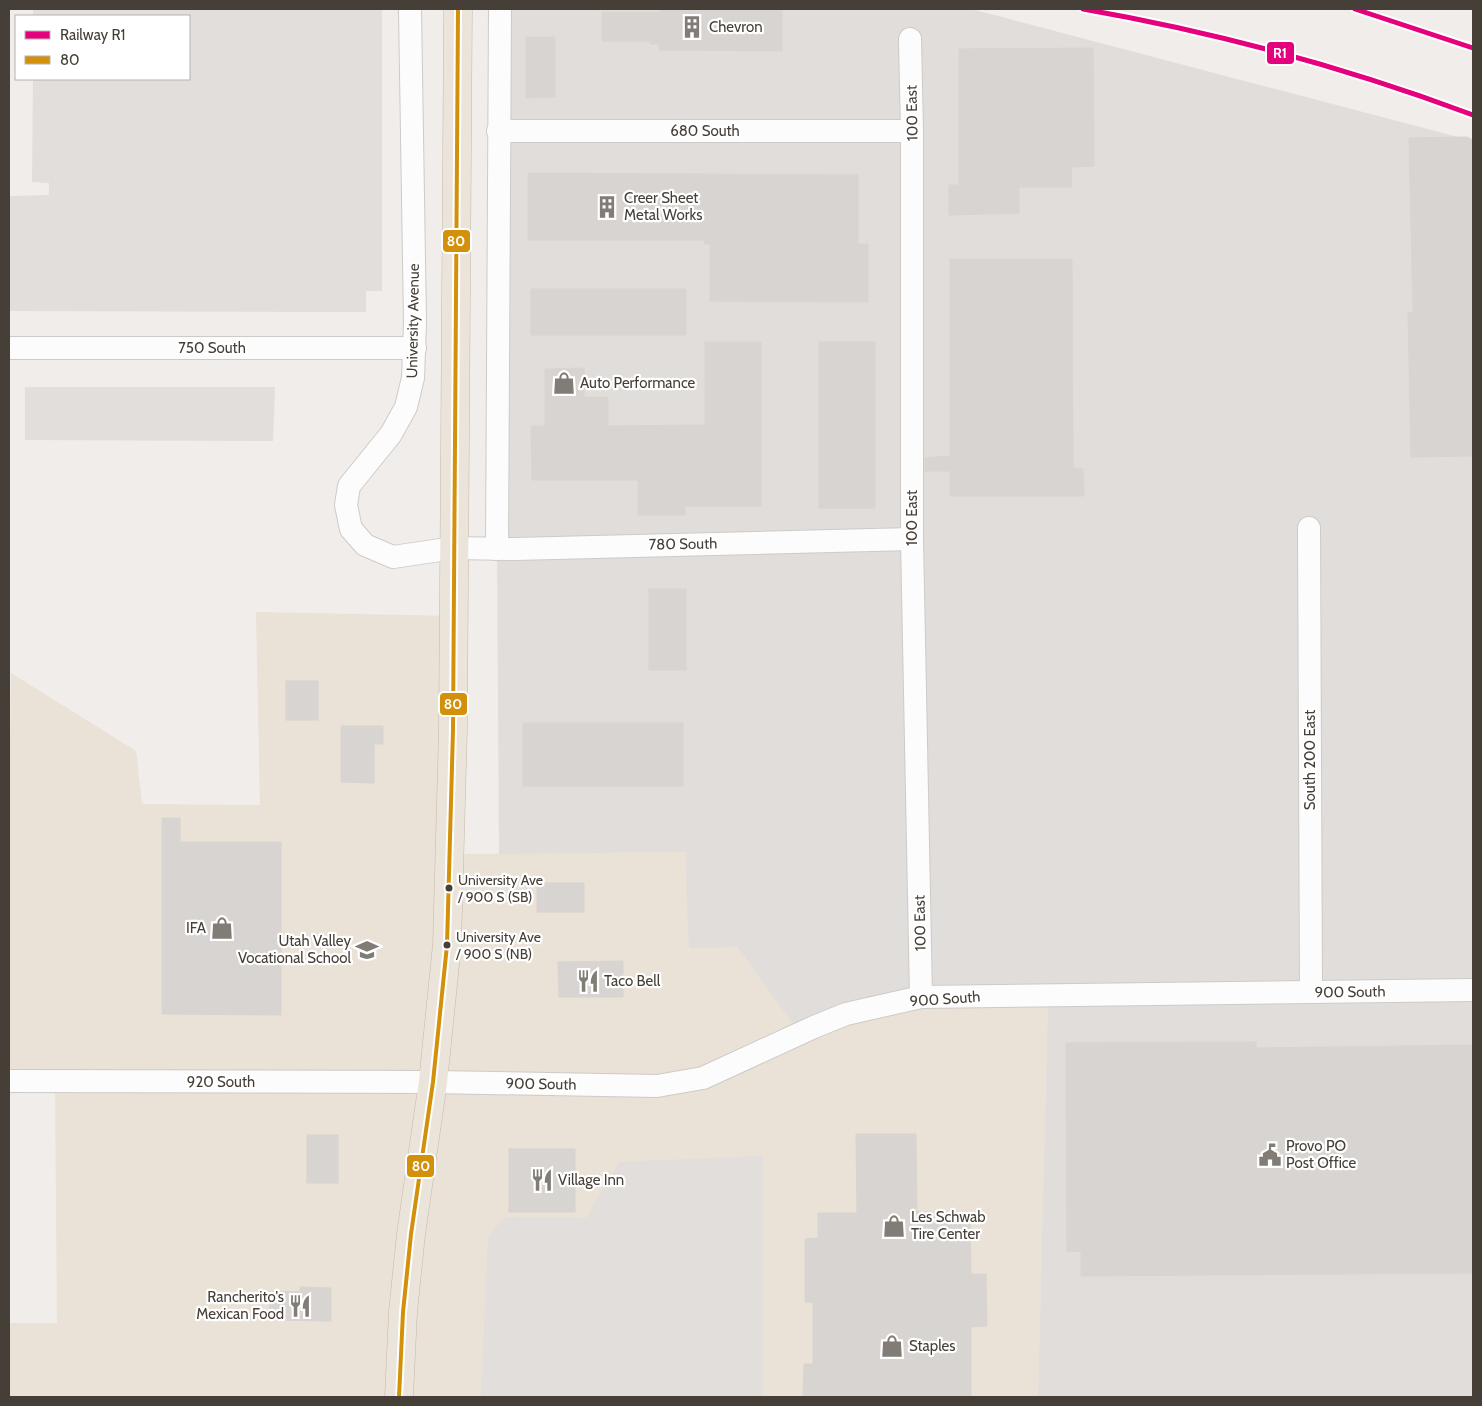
<svg xmlns="http://www.w3.org/2000/svg" width="1482" height="1406" font-family="Cabin,sans-serif">
<style>
.commercial{fill:#eae1d7}
.industrial{fill:#e1ddda}
.parking{fill:#e1dedb}
.building{fill:#d8d4d1;stroke:#d8d4d0}
.lines{fill:none;stroke-linecap:round;stroke-linejoin:round}
.minor-casing{stroke:#cdcbc8;stroke-width:24}
.highway-casing{stroke:#c5b9a9;stroke-width:29}
.minor{stroke:#fdfcfc;stroke-width:22}
.highway{stroke:#eae4db;stroke-width:28}
.rail-casing{stroke:#d9d9d8;stroke-width:5.5}
.rail{stroke:#fff;stroke-width:4;stroke-dasharray:11;stroke-linecap:butt}
.bus-1-casing{stroke:#fff;stroke-width:8}
.bus-1{stroke:#d3910b;stroke-width:4}
.rail-1-casing{stroke:#fff;stroke-width:9}
.rail-1{stroke:#e5007d;stroke-width:5}
.bus-dot{fill:#453f37;stroke:#fff;stroke-width:2}
.labels{text-anchor:middle;stroke-width:4.5;stroke-linejoin:round;paint-order:stroke}
.bus-label{font-size:14px;fill:#453f37;stroke:#fff;text-anchor:start}
.poi-label{font-size:15px;fill:#453f37;stroke:#fff;text-anchor:start}
.street-label{font-size:15px;fill:#453f37;stroke:#fff}
.line-badge{stroke:#fff;stroke-width:2}
.badge-label{font-size:14px;text-anchor:middle;font-weight:bold;fill:#fff}
</style>
<rect width="100%" height="100%" fill="#f0edea"/>
<!-- commercial -->
<path class="commercial" d="M256 612 454 616 453 854 685 852 690 947H737L800 1034 921 997 1048 995 1038 1397H9V1323H57L55 1082 9 1081V816L11 673 136 751 142 804 260 805Z"/>
<!-- industrial -->
<path class="industrial" d="M500 9H971L1473 141V1397H1038L1048 995 921 997 800 1034 737 947 689 948 685 852 499 854 497 549Z"/>
<!-- parking -->
<g class="parking">
<path d="M33 9H382V291H366V312L9 311V196L49 195V183L32 182 33 79H189V16H33Z"/>
<path d="M25 387H275L273 441 25 440Z"/>
<path d="M763 1156V1397H481L488 1237 505 1217 586 1218 619 1162Z"/>
</g>
<!-- building -->
<g class="building">
<path d="M660 9H782V51L659 50V44H650V41H602V12H660Z"/>
<path d="M526 37H555V97L526 98Z"/>
<path d="M1093 48 1094 166 1071 167 1072 187H1019V213L949 215V185H959V49Z"/>
<path d="M1467 137 1473 140V456L1411 457 1408 312H1413L1409 138Z"/>
<path d="M528 173 858 175V244H868V302L710 301V244H704V240H528Z"/>
<path d="M950 259H1072L1073 468 1083 469 1084 496H950V471H925V458L950 456Z"/>
<rect x="531" y="289" width="155" height="46"/>
<path d="M705 342H761V506H685V515H638V480H532L531 426H545V369L584 368V397H608V426L705 425Z"/>
<rect x="819" y="342" width="56" height="166"/>
<rect x="649" y="589" width="37" height="81"/>
<rect x="286" y="681" width="32" height="39"/>
<rect x="523" y="723" width="160" height="63"/>
<path d="M341 726H383V744H374V783L341 782Z"/>
<path d="M162 818H180V842H281V1015L162 1014Z"/>
<rect x="537" y="883" width="47" height="29"/>
<path d="M623 961V997H559L558 962Z"/>
<path d="M1256 1042V1048L1473 1045V1273L1081 1276V1251L1067 1252 1066 1043Z"/>
<path d="M856 1134H916L917 1212H970L971 1274H986L987 1326 971 1327V1397H803L804 1364H813V1302H805V1239L818 1238V1213H857Z"/>
<rect x="307" y="1135" width="31" height="48"/>
<rect x="509" y="1149" width="66" height="63"/>
<path d="M300 1287 331 1288V1321L269 1320 270 1291 300 1292Z"/>
</g>
<g class="lines">
<defs>
<g id="minor">
<path d="M410 9 415 322 413 378 406 407 391 434 349 486 346 505 351 529 365 545 393 557 454 548 515 549 912 539"/>
<path d="M910 39 912 131V539L921 997"/>
<path d="M498 131H912"/>
<path d="M9 348H415"/>
<path d="M1309 528 1311 992"/>
<path d="M497 549 500 9"/>
<path d="M9 1081 433 1082 657 1086 703 1078 814 1027 846 1014 921 997 1473 990"/>
</g>
<path id="highway" d="M399 1397 403 1312 411 1234 433 1082 447 945 453 730 458 9"/>
</defs>
<!-- minor casing -->
<use href="#minor" class="minor-casing"/>
<!-- highway casing -->
<use href="#highway" class="highway-casing"/>
<!-- minor -->
<use href="#minor" class="minor"/>
<!-- highway -->
<use href="#highway" class="highway"/>
<defs>
<path id="rail" d="M1083 9C1215 32 1347 68 1473 115"/>
</defs>
<!-- rail casing -->
<use href="#rail" class="rail-casing"/>
<!-- rail -->
<use href="#rail" class="rail"/>
<defs>
<path id="bus-1" d="M399 1397 403 1312 411 1234 433 1082 447 945 453 730 458 9"/>
</defs>
<!-- bus-1 casing -->
<use href="#bus-1" class="bus-1-casing"/>
<!-- bus-1 -->
<use href="#bus-1" class="bus-1"/>
<defs>
<g id="rail-1">
<path d="M1083 9C1215 32 1347 68 1473 115"/>
<path d="M1355 9 1473 48"/>
</g>
</defs>
<!-- rail-1 casing -->
<use href="#rail-1" class="rail-1-casing"/>
<!-- rail-1 -->
<use href="#rail-1" class="rail-1"/>
</g>
<!-- icons -->
<defs>
<symbol id="building-bare" viewBox="-9 -9 18 18"><path d="M-4-6H4V6H1V3H-1V6H-4ZM-2.5-4.3h1.7v1.8h-1.7ZM.8-4.3h1.7v1.8H.8ZM-2.5-1h1.7V.8h-1.7ZM.8-1h1.7V.8H.8Z" fill="#817c76" stroke="#fff" stroke-width="2.5" paint-order="stroke"/></symbol>
<symbol id="shop-bare" viewBox="-9 -9 18 18"><path d="M-5-2.5h2.3a2.7 3.5 0 0 1 5.4 0H5L5.5 6h-11ZM-1.5-2.5h3a1.5 2.3 0 0 0-3 0Z" fill="#817c76" stroke="#fff" stroke-width="2.5" paint-order="stroke"/></symbol>
<symbol id="school-bare" viewBox="-9 -9 18 18"><path d="M0-5L7-2L0 1L-7-2ZM-4 1L0 2.5L4 1V4Q0 6-4 4Z" fill="#817c76" stroke="#fff" stroke-width="2.5" paint-order="stroke"/></symbol>
<symbol id="restaurant-bare" viewBox="-9 -9 18 18"><path d="M-5-6h1v4h1v-4h1v4h1v-4h1v5L-1.5 .5V6h-2V.5L-5-1ZM5-6V6H3V1.5H1.5Q1.5-4 5-6Z" fill="#817c76" stroke="#fff" stroke-width="2.5" paint-order="stroke"/></symbol>
<symbol id="civic-bare" viewBox="-9 -9 18 18"><path d="M-.6-6.5H3V-4.5H.6V-3L4-1V1h2V6H-6V1h2V-1L-.6-3ZM-1.2 2.5V6h2.4V2.5Z" fill="#817c76" stroke="#fff" stroke-width="2.5" paint-order="stroke"/></symbol>
</defs>
<g fill-rule="evenodd">
<use href="#building-bare" x="676" y="11" width="32" height="32"/>
<use href="#building-bare" x="591" y="191" width="32" height="32"/>
<use href="#shop-bare" x="548" y="367" width="32" height="32"/>
<use href="#shop-bare" x="206" y="912" width="32" height="32"/>
<use href="#school-bare" x="351" y="934" width="32" height="32"/>
<use href="#restaurant-bare" x="572" y="965" width="32" height="32"/>
<use href="#civic-bare" x="1254" y="1139" width="32" height="32"/>
<use href="#restaurant-bare" x="526" y="1164" width="32" height="32"/>
<use href="#shop-bare" x="878" y="1210" width="32" height="32"/>
<use href="#restaurant-bare" x="284" y="1290" width="32" height="32"/>
<use href="#shop-bare" x="876" y="1330" width="32" height="32"/>
</g>
<!-- markers -->
<g class="bus-dot">
<circle cx="449" cy="888" r="4.5"/>
<circle cx="447" cy="945" r="4.5"/>
</g>
<g class="labels">
<!-- bus labels -->
<g class="bus-label">
<text x="458" y="885">University Ave<tspan x="458" dy="17">/ 900 S (SB)</tspan></text>
<text x="456" y="942">University Ave<tspan x="456" dy="17">/ 900 S (NB)</tspan></text>
</g>
<!-- poi labels -->
<g class="poi-label">
<text x="709" y="32">Chevron</text>
<text x="624" y="203">Creer Sheet<tspan x="624" dy="17">Metal Works</tspan></text>
<text x="580" y="388">Auto Performance</text>
<text x="206" y="933" text-anchor="end">IFA</text>
<text x="351" y="946" text-anchor="end">Utah Valley<tspan x="351" dy="17">Vocational School</tspan></text>
<text x="604" y="986">Taco Bell</text>
<text x="1286" y="1151">Provo PO<tspan x="1286" dy="17">Post Office</tspan></text>
<text x="558" y="1185">Village Inn</text>
<text x="911" y="1222">Les Schwab<tspan x="911" dy="17">Tire Center</tspan></text>
<text x="284" y="1302" text-anchor="end">Rancherito's<tspan x="284" dy="17">Mexican Food</tspan></text>
<text x="909" y="1351">Staples</text>
</g>
<!-- street labels -->
<g class="street-label">
<text transform="translate(912 113) rotate(-91)" y="5">100 East</text>
<text x="705" y="136">680 South</text>
<text transform="translate(413 321) rotate(-89)" y="5">University Avenue</text>
<text x="212" y="353">750 South</text>
<text transform="translate(912 518) rotate(-90)" y="5">100 East</text>
<text transform="translate(683 544) rotate(-1)" y="5">780 South</text>
<text transform="translate(1310 760) rotate(-90)" y="5">South 200 East</text>
<text transform="translate(920 923) rotate(-91)" y="5">100 East</text>
<text transform="translate(1350 992) rotate(-1)" y="5">900 South</text>
<text transform="translate(945 999) rotate(-4)" y="5">900 South</text>
<text x="221" y="1087">920 South</text>
<text transform="translate(541 1084) rotate(1)" y="5">900 South</text>
</g>
</g>
<g class="line-badge">
<rect x="1266" y="41" width="29" height="24" rx="5" fill="#e5007d"/>
<rect x="442" y="229" width="29" height="24" rx="5" fill="#d3910b"/>
<rect x="439" y="692" width="29" height="24" rx="5" fill="#d3910b"/>
<rect x="406" y="1154" width="29" height="24" rx="5" fill="#d3910b"/>
</g>
<g class="badge-label">
<text x="1280" y="58">R1</text>
<text x="456" y="246">80</text>
<text x="453" y="709">80</text>
<text x="421" y="1171">80</text>
</g>
<!-- border -->
<rect width="1482" height="1406" fill="none" stroke="#453f37" stroke-width="20"/>
<!-- legend -->
<rect x="15" y="15" width="175" height="65" fill="#ffffff" stroke="#b5b2af"/>
<rect x="25" y="31" width="25" height="8" fill="#e5007d" stroke="#b5b2af"/>
<text x="60" y="40" font-size="15" fill="#453f37">Railway R1</text>
<rect x="25" y="56" width="25" height="8" fill="#d3910b" stroke="#b5b2af"/>
<text x="60" y="65" font-size="15" fill="#453f37">80</text>
</svg>
